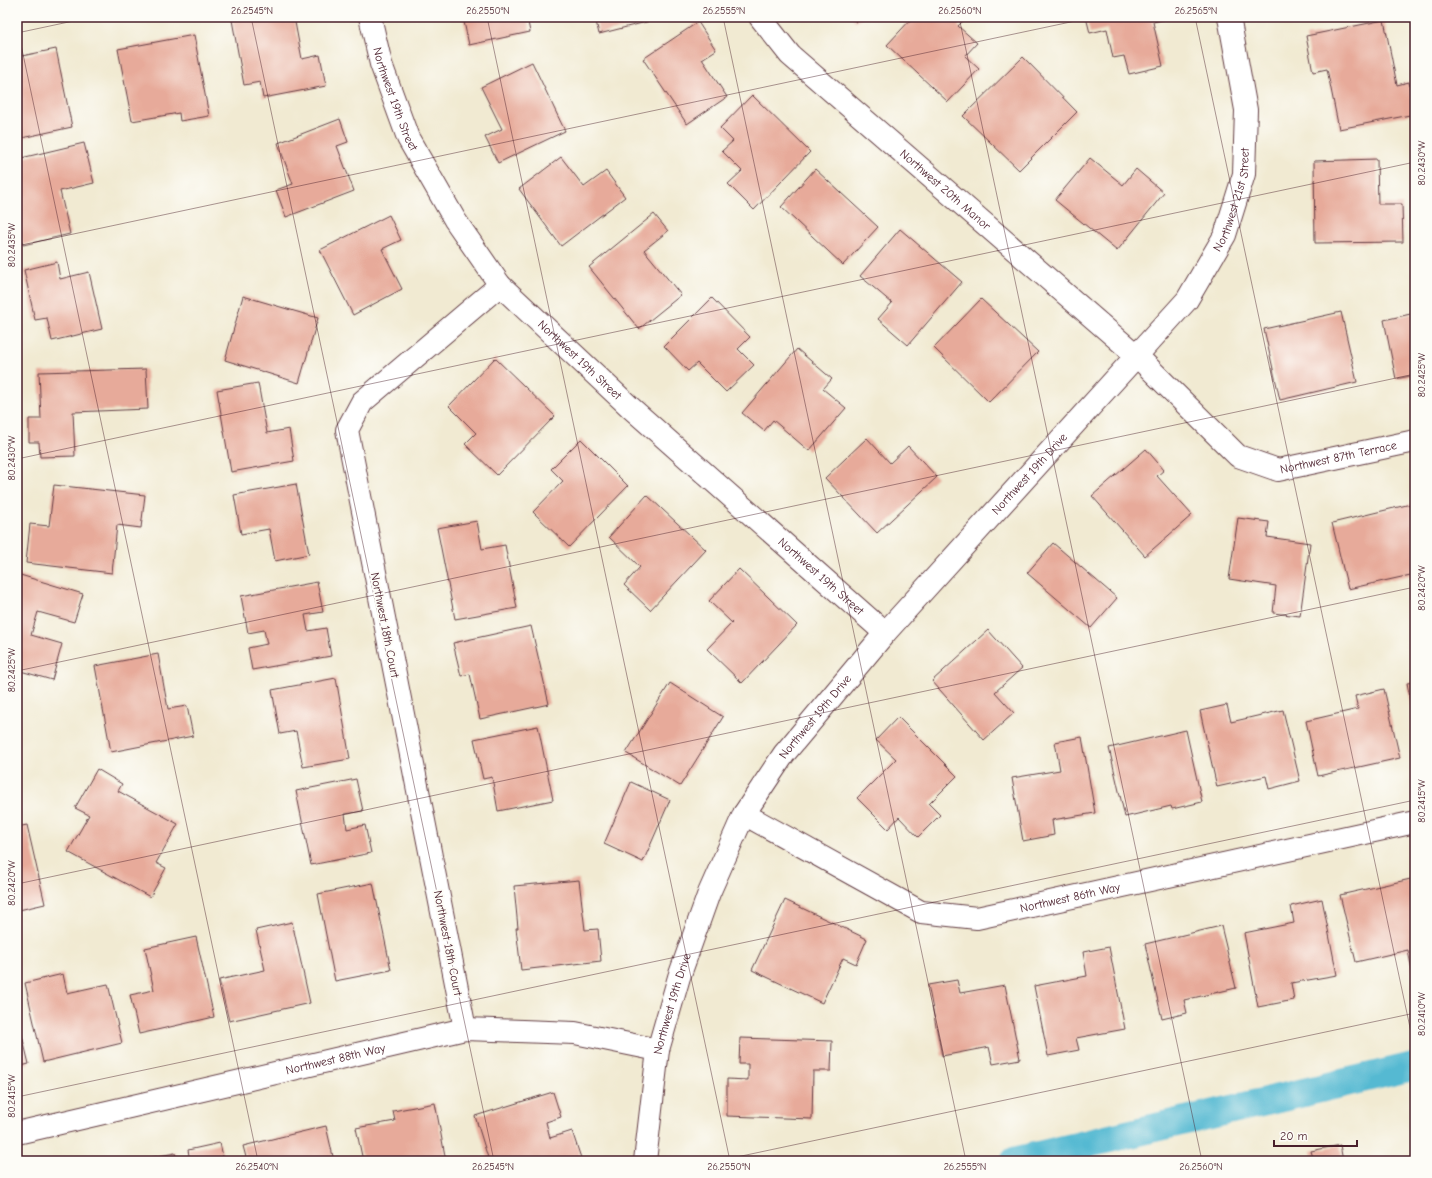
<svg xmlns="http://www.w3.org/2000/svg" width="1432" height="1178" font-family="'Comic Neue',sans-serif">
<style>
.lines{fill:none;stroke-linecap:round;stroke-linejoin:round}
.canal{stroke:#54b9d2;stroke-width:29}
.building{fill:#e7aa9a}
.minor-casing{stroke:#633d44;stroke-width:24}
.minor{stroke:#fff;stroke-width:22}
.ticks{fill:none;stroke:#4a1f2b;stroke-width:1;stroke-opacity:0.45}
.labels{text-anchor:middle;stroke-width:4;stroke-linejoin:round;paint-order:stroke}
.street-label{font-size:12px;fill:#4a1f2b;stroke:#fdfcf7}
.neatline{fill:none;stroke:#4a1f2b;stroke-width:1.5}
.ticks-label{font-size:10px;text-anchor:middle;fill:#4a1f2b}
</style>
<rect width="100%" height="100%" fill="#fdfcf7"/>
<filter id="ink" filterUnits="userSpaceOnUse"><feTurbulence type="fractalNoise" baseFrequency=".025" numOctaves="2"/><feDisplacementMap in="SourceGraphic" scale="8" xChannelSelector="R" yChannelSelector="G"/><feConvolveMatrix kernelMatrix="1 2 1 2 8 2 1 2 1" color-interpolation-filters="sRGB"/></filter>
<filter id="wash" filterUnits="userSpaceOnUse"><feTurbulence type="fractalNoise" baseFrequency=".012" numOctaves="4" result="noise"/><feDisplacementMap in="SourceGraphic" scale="16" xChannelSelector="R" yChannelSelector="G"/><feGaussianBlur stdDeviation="0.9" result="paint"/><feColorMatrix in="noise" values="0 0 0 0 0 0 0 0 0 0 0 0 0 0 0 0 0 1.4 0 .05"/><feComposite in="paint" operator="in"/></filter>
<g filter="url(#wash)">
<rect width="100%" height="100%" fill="#f1ead2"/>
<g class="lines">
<!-- canal -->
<path class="canal" d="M1015 1161 1415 1066"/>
</g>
<g id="blocks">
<!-- building -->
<g class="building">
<path d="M248 17H294L302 59 320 55 326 86 263 98 260 82 244 85 232 20Z"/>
<path d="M463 17H527L530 32 469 45Z"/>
<path d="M595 17H662V18L599 34Z"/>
<path d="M852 17H864L856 22Z"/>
<path d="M913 17H967L958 26 977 43 965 56 979 69 948 102 887 45Z"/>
<path d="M1086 17H1166V19L1153 22 1163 66 1129 74 1124 56 1113 58 1107 29 1090 33Z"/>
<path d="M1384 20 1397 85 1409 82 1415 114 1339 129 1327 69 1313 72 1306 36Z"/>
<path d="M698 22 716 50 702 59 727 97 687 124 643 59Z"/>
<path d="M194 35 209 116 180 121 179 113 132 121 118 49Z"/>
<path d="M56 49 72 127 17 139V57Z"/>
<path d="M1023 57 1077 112 1019 170 963 116Z"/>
<path d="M532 62 565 131 498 163 485 137 502 129 481 87Z"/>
<path d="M752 95 810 152 754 210 728 184 742 171 722 151 733 141 720 128Z"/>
<path d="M340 119 348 142 337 146 354 191 286 217 276 190 293 184 278 143Z"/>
<path d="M84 143 94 183 60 191 70 234 23 245 17 220V159Z"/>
<path d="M561 157 584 187 606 171 625 197 561 246 519 189Z"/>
<path d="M1090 158 1123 185 1136 169 1164 193 1117 251 1055 200Z"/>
<path d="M1377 159 1378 204H1402L1403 242 1315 243 1314 161Z"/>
<path d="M815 169 878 227 843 265 781 207Z"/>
<path d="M654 214 668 231 644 250 681 295 639 329 589 267Z"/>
<path d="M389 215 401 240 382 249 402 289 353 315 320 250Z"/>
<path d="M900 229 962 282 908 345 878 319 892 303 860 276Z"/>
<path d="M57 262 60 279 89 272 102 329 52 341 47 318 35 320 24 270Z"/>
<path d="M243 296 318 318 299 383 225 360Z"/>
<path d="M712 298 750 337 738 349 754 365 726 392 697 363 688 371 664 346Z"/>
<path d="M981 299 1038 352 989 402 934 348Z"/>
<path d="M1341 312 1357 382 1280 400 1264 329Z"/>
<path d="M1415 313V375L1396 379 1384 320Z"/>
<path d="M797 349 832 379 823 389 846 408 809 451 773 420 764 431 742 413Z"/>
<path d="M495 358 555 416 497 475 465 444 476 433 449 406Z"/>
<path d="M146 369 148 409 73 412 75 456 40 457 39 442H29V419H41L39 372Z"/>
<path d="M258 383 267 433 289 429 294 461 231 472 217 390Z"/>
<path d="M867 438 890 463 908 446 937 477 877 533 825 478Z"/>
<path d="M581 439 628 486 569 547 533 512 563 481 551 469Z"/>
<path d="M1146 449 1164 470 1157 476 1192 515 1145 556 1092 496Z"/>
<path d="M296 484 309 554 275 561 269 529 241 534 234 495Z"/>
<path d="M54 485 145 495 141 528 117 525 112 573 26 563 30 524 49 526Z"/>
<path d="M647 495 706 550 650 610 624 585 640 567 609 537Z"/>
<path d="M1415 503V574L1348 589 1332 523Z"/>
<path d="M1238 518 1269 522 1267 537 1310 543 1300 616 1273 613 1276 586 1229 579Z"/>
<path d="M477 521 482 549 505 545 517 608 455 619 437 528Z"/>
<path d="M1053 543 1117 598 1091 628 1027 573Z"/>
<path d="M739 569 797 625 742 683 707 649 732 623 709 601Z"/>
<path d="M17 574 83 594 74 622 38 612 31 635 62 644 52 680 17 670Z"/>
<path d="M317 582 323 612 305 615 308 631 326 628 331 656 252 670 248 648 267 644 264 630 248 633 241 596Z"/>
<path d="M531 626 549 704 480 719 470 674 461 676 453 643Z"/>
<path d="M988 630 1022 668 995 692 1014 713 984 740 932 681Z"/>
<path d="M158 654 168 709 187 706 193 736 111 752 95 666Z"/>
<path d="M336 678 350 759 303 767 296 731 280 734 272 690Z"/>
<path d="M1415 682V716L1414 717 1407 683Z"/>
<path d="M670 683 723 717 680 786 626 753Z"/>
<path d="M1384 689 1400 758 1318 776 1306 721 1358 709 1355 696Z"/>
<path d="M1227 705 1231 722 1283 710 1300 781 1269 789 1266 776 1217 787 1200 711Z"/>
<path d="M898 717 957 776 929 804 940 815 918 837 899 817 888 829 857 798 896 759 876 740Z"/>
<path d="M538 726 553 800 498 811 492 777 483 779 474 739Z"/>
<path d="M1186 730 1202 802 1172 809 1171 806 1125 817 1109 748Z"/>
<path d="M1082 737 1095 813 1052 820 1054 835 1023 841 1012 778 1060 770 1055 742Z"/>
<path d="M97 769 122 784 118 791 178 824 156 863 166 868 150 897 68 852 89 815 75 808Z"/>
<path d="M356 779 363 811 345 814 347 829 365 825 371 853 311 865 296 791Z"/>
<path d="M631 782 670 800 643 862 604 844Z"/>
<path d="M27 825 45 904 19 910 17 902V827Z"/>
<path d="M1415 878V970L1412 971 1408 950 1356 962 1340 895Z"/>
<path d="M579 880 585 930 598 929 601 961 521 970 516 928H518L514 886Z"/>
<path d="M373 883 391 970 335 981 318 894Z"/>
<path d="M1322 899 1337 975 1291 983 1294 1000 1258 1007 1244 933 1294 923 1291 906Z"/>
<path d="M785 900 867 939 856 964 843 958 822 1003 752 970Z"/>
<path d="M292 922 310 1003 229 1021 219 980 265 970 256 930Z"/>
<path d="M1221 926 1236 988 1184 1000 1187 1013 1162 1019 1145 944Z"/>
<path d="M196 937 214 1017 139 1034 130 995 154 990 145 948Z"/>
<path d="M1109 947 1125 1029 1076 1038 1079 1050 1048 1056 1034 986 1087 976 1083 952Z"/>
<path d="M63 974 67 993 108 984 122 1043 43 1062 25 983Z"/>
<path d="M957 980 960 993 1005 985 1020 1059 993 1064 989 1047 942 1056 928 985Z"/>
<path d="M17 1015 29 1064 17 1067Z"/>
<path d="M740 1038 832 1041 831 1071H813L812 1119 727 1116V1079L748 1080V1064H739Z"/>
<path d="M553 1092 561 1117 546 1122 550 1138 572 1131 582 1161H489L475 1116Z"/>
<path d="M435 1103 446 1161H363L356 1128 395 1121 393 1111Z"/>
<path d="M326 1126 334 1161H247L243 1146Z"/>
<path d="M220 1143 224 1161H190L188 1150Z"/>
<path d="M1340 1145 1343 1161H1314L1311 1151Z"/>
<path d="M175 1153 177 1161H138V1160Z"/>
<path d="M1395 1157 1396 1161H1378V1160Z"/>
</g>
</g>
</g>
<g filter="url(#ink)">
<use href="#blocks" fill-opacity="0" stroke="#633d44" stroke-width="1"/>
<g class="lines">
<defs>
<g id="minor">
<path id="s1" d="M370 17 381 64 408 138 455 220 500 285 631 408 885 633"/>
<path id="s2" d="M760 17 790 55 1137 356 1238 456 1278 470 1415 441"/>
<path id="s3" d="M744 814 921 912 977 918 1415 822"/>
<path d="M465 1029 347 430 362 402 500 285"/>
<path id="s4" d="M17 1133 465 1029 575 1033 658 1050"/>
<path id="s5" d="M645 1161 658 1050 679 977 709 893 744 814 784 754 885 633 1187 300 1225 235 1244 174 1246 110 1229 17"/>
</g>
</defs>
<!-- minor casing -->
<use href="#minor" class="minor-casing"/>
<!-- minor -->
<use href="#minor" class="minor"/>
</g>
</g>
<!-- ticks -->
<path class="ticks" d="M251 17 494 1161M487 17 730 1161M723 17 966 1161M959 17 1202 1161M1195 17 1415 1051M17 26 258 1161M17 33 92 17M17 246 1094 17M17 459 1415 162M17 671 1415 374M17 884 1415 587M17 1097 1415 800M17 1136 22 1161M718 1161 1415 1013"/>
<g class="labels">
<!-- street labels -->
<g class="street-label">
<text dy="4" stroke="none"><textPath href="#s1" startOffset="86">Northwest 19th Street</textPath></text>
<text dy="4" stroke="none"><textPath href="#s2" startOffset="254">Northwest 20th Manor</textPath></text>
<text dy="4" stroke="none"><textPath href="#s5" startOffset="1154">Northwest 21st Street</textPath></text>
<text dy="4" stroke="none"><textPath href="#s1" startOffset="410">Northwest 19th Street</textPath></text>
<text dy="4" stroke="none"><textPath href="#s2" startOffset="754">Northwest 87th Terrace</textPath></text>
<text dy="4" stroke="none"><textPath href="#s5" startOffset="808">Northwest 19th Drive</textPath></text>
<text dy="4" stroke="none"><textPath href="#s1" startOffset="734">Northwest 19th Street</textPath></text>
<text transform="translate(385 625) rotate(79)" y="4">Northwest 18th Court</text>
<text dy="4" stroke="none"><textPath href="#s5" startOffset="484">Northwest 19th Drive</textPath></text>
<text dy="4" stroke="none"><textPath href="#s3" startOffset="354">Northwest 86th Way</textPath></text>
<text transform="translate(448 943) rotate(79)" y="4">Northwest 18th Court</text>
<text dy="4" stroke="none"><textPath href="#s5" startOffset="160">Northwest 19th Drive</textPath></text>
<text dy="4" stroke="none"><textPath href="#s4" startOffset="327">Northwest 88th Way</textPath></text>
</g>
</g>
<!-- margin -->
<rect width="1432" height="1178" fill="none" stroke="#fdfcf7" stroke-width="44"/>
<!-- scale -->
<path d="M1274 1140v6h83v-6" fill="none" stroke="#4a1f2b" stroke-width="2"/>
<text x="1280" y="1140" font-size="12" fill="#4a1f2b" stroke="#fdfcf7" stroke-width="3" paint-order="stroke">20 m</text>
<rect x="22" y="22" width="1388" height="1134" class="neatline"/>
<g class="ticks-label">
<text x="252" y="14">26.2545°N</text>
<text x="488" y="14">26.2550°N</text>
<text x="724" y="14">26.2555°N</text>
<text x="960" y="14">26.2560°N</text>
<text x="1196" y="14">26.2565°N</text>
<text transform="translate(1421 163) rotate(-90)" y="4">80.2430°W</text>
<text transform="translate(11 245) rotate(-90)" y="4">80.2435°W</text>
<text transform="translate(1421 375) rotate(-90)" y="4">80.2425°W</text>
<text transform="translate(11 458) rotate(-90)" y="4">80.2430°W</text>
<text transform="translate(1421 588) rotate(-90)" y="4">80.2420°W</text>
<text transform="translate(11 670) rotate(-90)" y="4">80.2425°W</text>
<text transform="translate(1421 801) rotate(-90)" y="4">80.2415°W</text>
<text transform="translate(11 883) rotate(-90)" y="4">80.2420°W</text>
<text transform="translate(1421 1014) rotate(-90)" y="4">80.2410°W</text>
<text transform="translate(11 1096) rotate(-90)" y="4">80.2415°W</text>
<text x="257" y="1170">26.2540°N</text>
<text x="493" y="1170">26.2545°N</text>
<text x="729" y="1170">26.2550°N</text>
<text x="965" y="1170">26.2555°N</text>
<text x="1201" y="1170">26.2560°N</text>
</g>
</svg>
